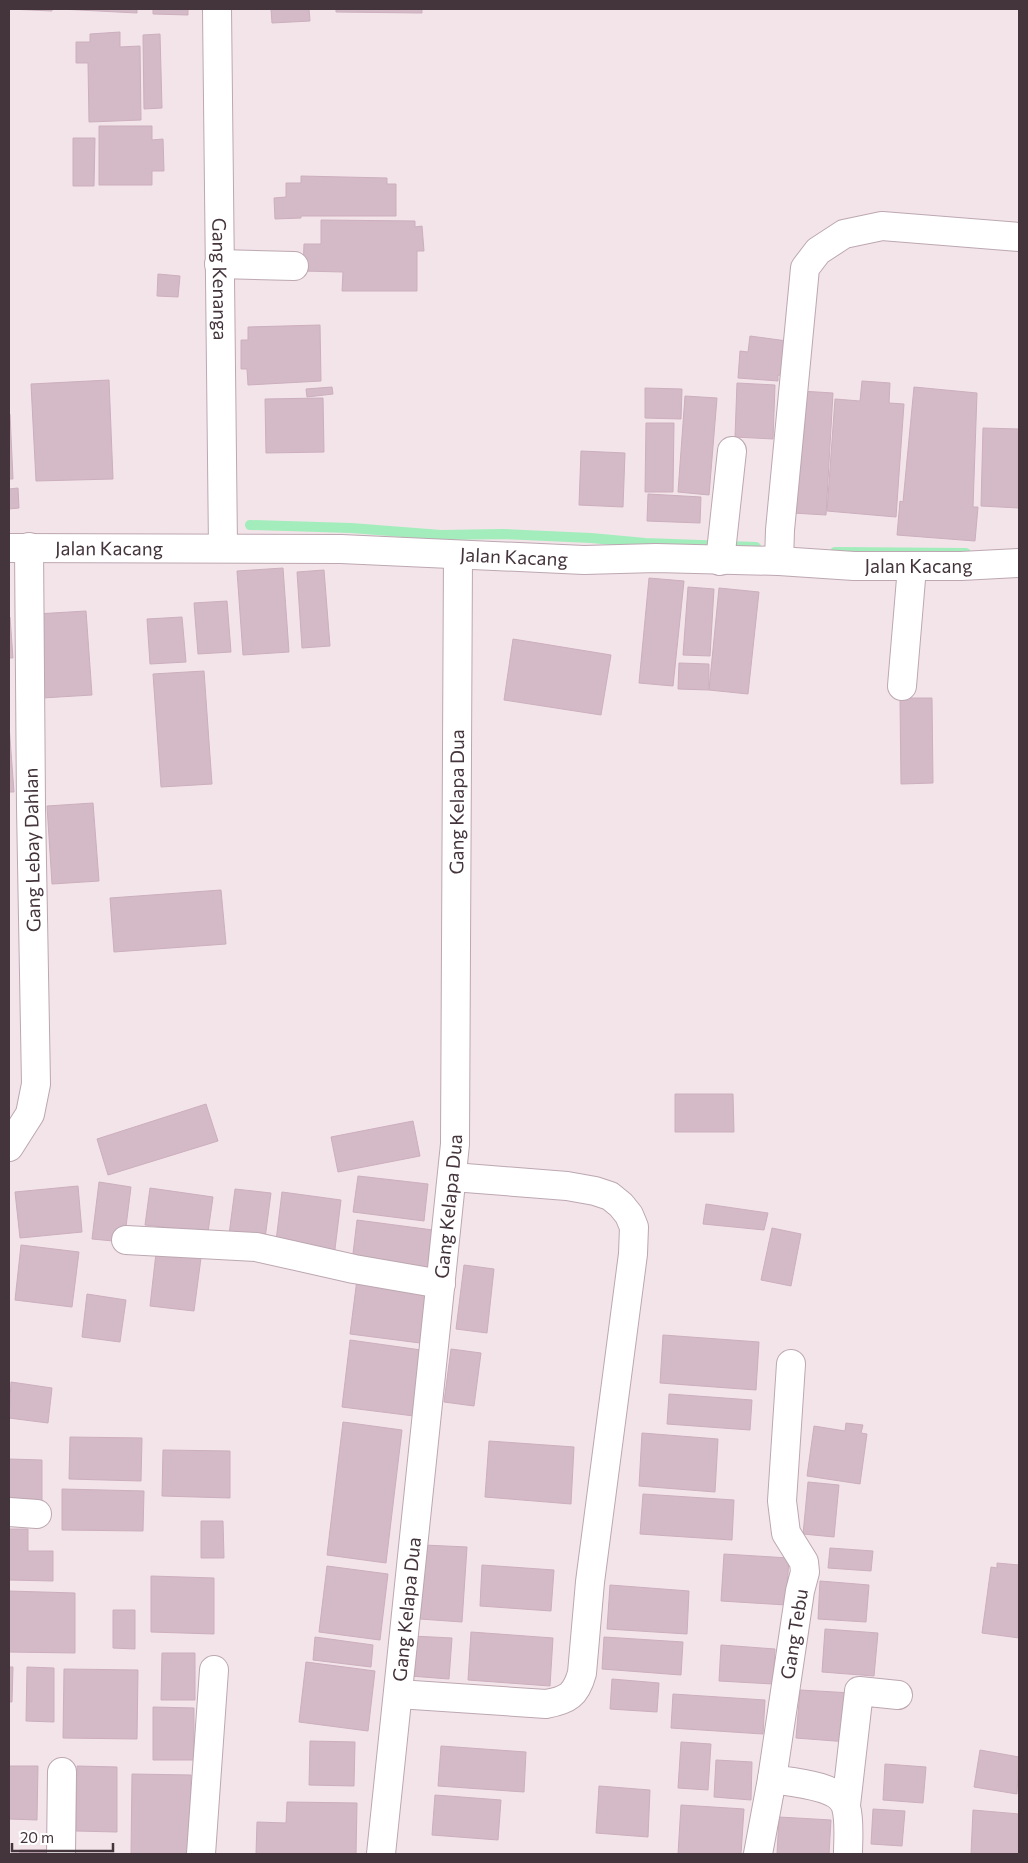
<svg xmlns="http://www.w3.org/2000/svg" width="1028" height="1863" font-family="Commissioner,sans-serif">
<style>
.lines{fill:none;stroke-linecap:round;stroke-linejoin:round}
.stream{stroke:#a2edbb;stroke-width:10}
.building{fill:#d3bac6;stroke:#cdaebd}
.minor-casing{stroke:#bda7b1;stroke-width:30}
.minor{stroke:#fff;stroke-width:28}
.labels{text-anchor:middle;stroke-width:4.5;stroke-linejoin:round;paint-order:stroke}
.street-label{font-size:19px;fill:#44343c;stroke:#fff}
</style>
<rect width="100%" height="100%" fill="#f2e4e9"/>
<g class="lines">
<!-- stream -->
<g class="stream">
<path d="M250 525 351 528 441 535 503 534 591 538 645 543 756 547"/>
<path d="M835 552 966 553"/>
</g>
</g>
<!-- building -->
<g class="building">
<path d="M9 9H52V11Z"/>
<path d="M60 9H137V13Z"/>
<path d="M153 9H188V15L153 14Z"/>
<path d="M271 9H309L310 21 272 23Z"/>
<path d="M336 9H422V13L336 12Z"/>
<path d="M120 32V47L140 46 141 120 89 122 88 63H76V42H90V34Z"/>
<path d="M160 34 162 108 144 109 143 35Z"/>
<path d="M99 126H152V140L163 139 164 171H152V185H99Z"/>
<path d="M73 138H95L94 186H73Z"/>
<path d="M301 176 387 178V184H396V216H301V218L275 219 274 198 286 197V183H301Z"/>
<path d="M321 220 415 221V227L422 226 424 251H417V291H342L343 272 303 271 304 244H321Z"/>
<path d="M158 274 180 276 178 297 157 296Z"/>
<path d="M320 325 321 381 248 385 247 369H241V340H248V327Z"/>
<path d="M750 336 787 341 784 376 778 375V381L738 378 740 351 748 352Z"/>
<path d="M109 380 113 479 36 481 31 384Z"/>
<path d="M862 381 890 383 889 403 904 404 896 517 827 511 835 399 860 401Z"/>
<path d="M737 383 775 385 773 439 735 437Z"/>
<path d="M332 387 333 394 307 397 306 389Z"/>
<path d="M914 387 977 393 973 507H978L975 541 897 535 900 501 903 502Z"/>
<path d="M645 388 682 389 681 419 645 418Z"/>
<path d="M801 391 833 393 826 515 793 513Z"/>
<path d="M685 396 717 398 709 495 678 492Z"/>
<path d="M323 398 324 452 266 453 265 399Z"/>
<path d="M9 414H10L13 479H9Z"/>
<path d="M646 423H674L673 492H645Z"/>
<path d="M983 428 1019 429V508L981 506Z"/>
<path d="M581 451 625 453 623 507 579 505Z"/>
<path d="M18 488 19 508 9 509V489Z"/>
<path d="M648 494 701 497 700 523 647 521Z"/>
<path d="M283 568 289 652 243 655 237 571Z"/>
<path d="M324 570 330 646 302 648 297 572Z"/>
<path d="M649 578 684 581 673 686 639 683Z"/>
<path d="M688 587 714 589 710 656 683 655Z"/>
<path d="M719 588 759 592 748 694 709 690Z"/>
<path d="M227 601 231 652 198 654 194 603Z"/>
<path d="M86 611 92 695 42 698 36 614Z"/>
<path d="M10 617 13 658H9V618Z"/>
<path d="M182 617 186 662 150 664 147 619Z"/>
<path d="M513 639 611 655 601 715 504 700Z"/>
<path d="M679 663 709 664V690L678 689Z"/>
<path d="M204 671 212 784 161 787 153 674Z"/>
<path d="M900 698H932L933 783 901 784Z"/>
<path d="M9 725 14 792H9Z"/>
<path d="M93 803 99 881 52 884 47 806Z"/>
<path d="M221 890 226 944 114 952 110 898Z"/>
<path d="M675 1094H733L734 1132H675Z"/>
<path d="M206 1104 218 1141 108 1175 97 1139Z"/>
<path d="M413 1121 420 1156 338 1172 331 1137Z"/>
<path d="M358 1176 428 1184 424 1221 353 1212Z"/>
<path d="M99 1182 131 1187 124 1242 92 1239Z"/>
<path d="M78 1186 82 1232 20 1238 15 1192Z"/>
<path d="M150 1188 213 1197 208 1232 145 1225Z"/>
<path d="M235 1189 271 1193 264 1246 228 1242Z"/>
<path d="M282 1192 341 1200 334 1257 275 1249Z"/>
<path d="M706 1204 768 1213 764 1230 703 1224Z"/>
<path d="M357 1220 433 1230 428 1272 352 1262Z"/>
<path d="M772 1228 801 1234 791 1286 761 1280Z"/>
<path d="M21 1245 79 1252 72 1307 15 1300Z"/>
<path d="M156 1253 201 1258 194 1311 150 1306Z"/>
<path d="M464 1265 494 1269 487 1333 456 1329Z"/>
<path d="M357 1279 426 1288 420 1343 350 1334Z"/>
<path d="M87 1294 126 1300 120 1342 82 1337Z"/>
<path d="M663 1335 759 1342 756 1390 660 1383Z"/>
<path d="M350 1340 421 1350 414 1416 342 1407Z"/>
<path d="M451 1349 481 1353 474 1406 444 1402Z"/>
<path d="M11 1382 52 1388 48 1423 9 1418Z"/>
<path d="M669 1394 752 1400 750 1430 667 1424Z"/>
<path d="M343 1422 402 1430 386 1563 327 1555Z"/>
<path d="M846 1423 863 1425 861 1433 867 1434 860 1484 807 1476 814 1426 845 1431Z"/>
<path d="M642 1433 718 1439 715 1492 639 1486Z"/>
<path d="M70 1437 142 1438 141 1481 69 1479Z"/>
<path d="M489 1441 574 1447 571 1504 485 1497Z"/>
<path d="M163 1450 230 1451V1498L162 1496Z"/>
<path d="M9 1459 42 1460V1502H9Z"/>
<path d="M808 1482 839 1485 834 1537 803 1534Z"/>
<path d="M62 1489 144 1491 143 1531 62 1530Z"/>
<path d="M643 1494 734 1500 732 1540 640 1534Z"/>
<path d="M201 1521H223L224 1558H201Z"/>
<path d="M9 1529H28V1551H53V1581L9 1580Z"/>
<path d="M424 1545 467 1547 462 1622 420 1619Z"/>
<path d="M830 1548 873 1551 871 1571 828 1568Z"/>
<path d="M724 1554 789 1558 786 1605 721 1601Z"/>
<path d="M997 1563 1019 1565V1638L982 1633 991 1567 997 1568Z"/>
<path d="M482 1565 554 1570 551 1611 480 1606Z"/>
<path d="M327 1566 388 1574 380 1640 319 1632Z"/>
<path d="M151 1576 214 1578V1634L151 1632Z"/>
<path d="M820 1581 869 1585 866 1622 818 1619Z"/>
<path d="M610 1585 689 1591 687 1634 607 1629Z"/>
<path d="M9 1591 75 1593V1653L9 1652Z"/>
<path d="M113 1610H135V1649L113 1648Z"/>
<path d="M825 1629 878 1633 874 1676 822 1672Z"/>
<path d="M471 1632 553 1638 550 1686 468 1680Z"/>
<path d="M412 1636 452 1638 449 1679 410 1676Z"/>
<path d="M315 1637 373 1645 371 1667 313 1660Z"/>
<path d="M604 1637 683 1642 681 1675 602 1669Z"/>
<path d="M721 1645 775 1649 773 1684 719 1681Z"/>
<path d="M162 1653H195V1700H161Z"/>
<path d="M306 1662 375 1671 368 1731 299 1722Z"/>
<path d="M9 1667H13L12 1702H9Z"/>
<path d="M27 1667 54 1668V1722L26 1721Z"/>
<path d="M64 1669 138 1670 137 1739 63 1738Z"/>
<path d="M612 1679 659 1683 657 1712 610 1709Z"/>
<path d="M800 1690 852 1693 848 1742 796 1738Z"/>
<path d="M673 1694 765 1700 763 1734 671 1728Z"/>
<path d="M153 1707 194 1708V1760H153Z"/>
<path d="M310 1741 355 1742 354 1786 309 1785Z"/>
<path d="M681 1742 711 1744 708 1790 678 1788Z"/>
<path d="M441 1746 526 1752 524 1792 438 1786Z"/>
<path d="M980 1750 1019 1757 1017 1794 974 1787Z"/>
<path d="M716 1760 752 1762 751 1800 714 1797Z"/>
<path d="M885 1764 926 1767 923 1803 883 1800Z"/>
<path d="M9 1766H38L37 1820 9 1819Z"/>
<path d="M77 1766 117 1767V1832L76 1831Z"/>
<path d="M132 1774 191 1775 190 1854H131Z"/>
<path d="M599 1786 650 1790 648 1837 596 1833Z"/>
<path d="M435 1795 501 1800 498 1840 432 1835Z"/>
<path d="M287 1802 357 1803 356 1854H256L257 1822 286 1823Z"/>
<path d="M681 1805 744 1809 741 1854H678Z"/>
<path d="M873 1809 905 1811 902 1846 871 1844Z"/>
<path d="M973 1810 1019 1814V1854H971Z"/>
<path d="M779 1817 831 1820 829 1854H777Z"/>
<rect x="20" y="1850" width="26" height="4"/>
</g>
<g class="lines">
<defs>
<g id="minor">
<path id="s1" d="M217 9 223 548"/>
<path d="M219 264 294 266"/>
<path id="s2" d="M9 548 341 549 584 560 656 558 779 561 854 566H961L1019 563"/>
<path d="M720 561 732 451"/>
<path d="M779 561 780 530 805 268 818 251 844 234 882 226 1019 237"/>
<path d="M902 686 912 567"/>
<path d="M9 1147 30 1114 36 1084 31 807 29 547"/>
<path d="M126 1240 256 1247 354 1269 441 1284"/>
<path d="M791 1364 782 1501 786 1533 804 1562 805 1572 800 1591 772 1779C791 1782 840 1785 846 1807 850 1821 848 1840 848 1854"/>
<path d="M9 1512 37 1514"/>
<path d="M398 1694 546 1704C568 1700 576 1695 582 1673L590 1582 633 1254 634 1227 629 1215 621 1205 610 1196 595 1191 567 1186 453 1177"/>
<path d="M846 1805 859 1691 898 1695"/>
<path d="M61 1854 62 1772"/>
<path d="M201 1854 214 1670"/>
<path id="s3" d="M381 1854 455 1144 458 555"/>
<path d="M758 1854 772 1779"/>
</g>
</defs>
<!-- minor casing -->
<use href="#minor" class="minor-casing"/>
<!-- minor -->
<use href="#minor" class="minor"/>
</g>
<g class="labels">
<!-- street labels -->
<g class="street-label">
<text dy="7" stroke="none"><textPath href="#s1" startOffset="270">Gang Kenanga</textPath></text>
<text dy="7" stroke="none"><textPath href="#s2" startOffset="100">Jalan Kacang</textPath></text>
<text dy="7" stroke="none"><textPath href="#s2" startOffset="505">Jalan Kacang</textPath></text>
<text dy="7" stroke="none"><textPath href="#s2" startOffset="910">Jalan Kacang</textPath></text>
<text dy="7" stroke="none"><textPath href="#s3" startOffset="1056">Gang Kelapa Dua</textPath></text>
<text transform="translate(32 850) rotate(-91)" y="7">Gang Lebay Dahlan</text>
<text dy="7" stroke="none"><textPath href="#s3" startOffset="651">Gang Kelapa Dua</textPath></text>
<text dy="7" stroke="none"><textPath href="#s3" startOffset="246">Gang Kelapa Dua</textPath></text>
<text transform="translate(794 1634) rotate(-81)" y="7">Gang Tebu</text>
</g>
</g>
<!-- border -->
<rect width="1028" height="1863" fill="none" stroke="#44343c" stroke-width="20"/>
<!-- scale -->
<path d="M12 1843v8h101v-8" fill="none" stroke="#44343c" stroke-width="2.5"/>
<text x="20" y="1843" font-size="15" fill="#44343c" stroke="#ffffff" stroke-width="4" paint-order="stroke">20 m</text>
</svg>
